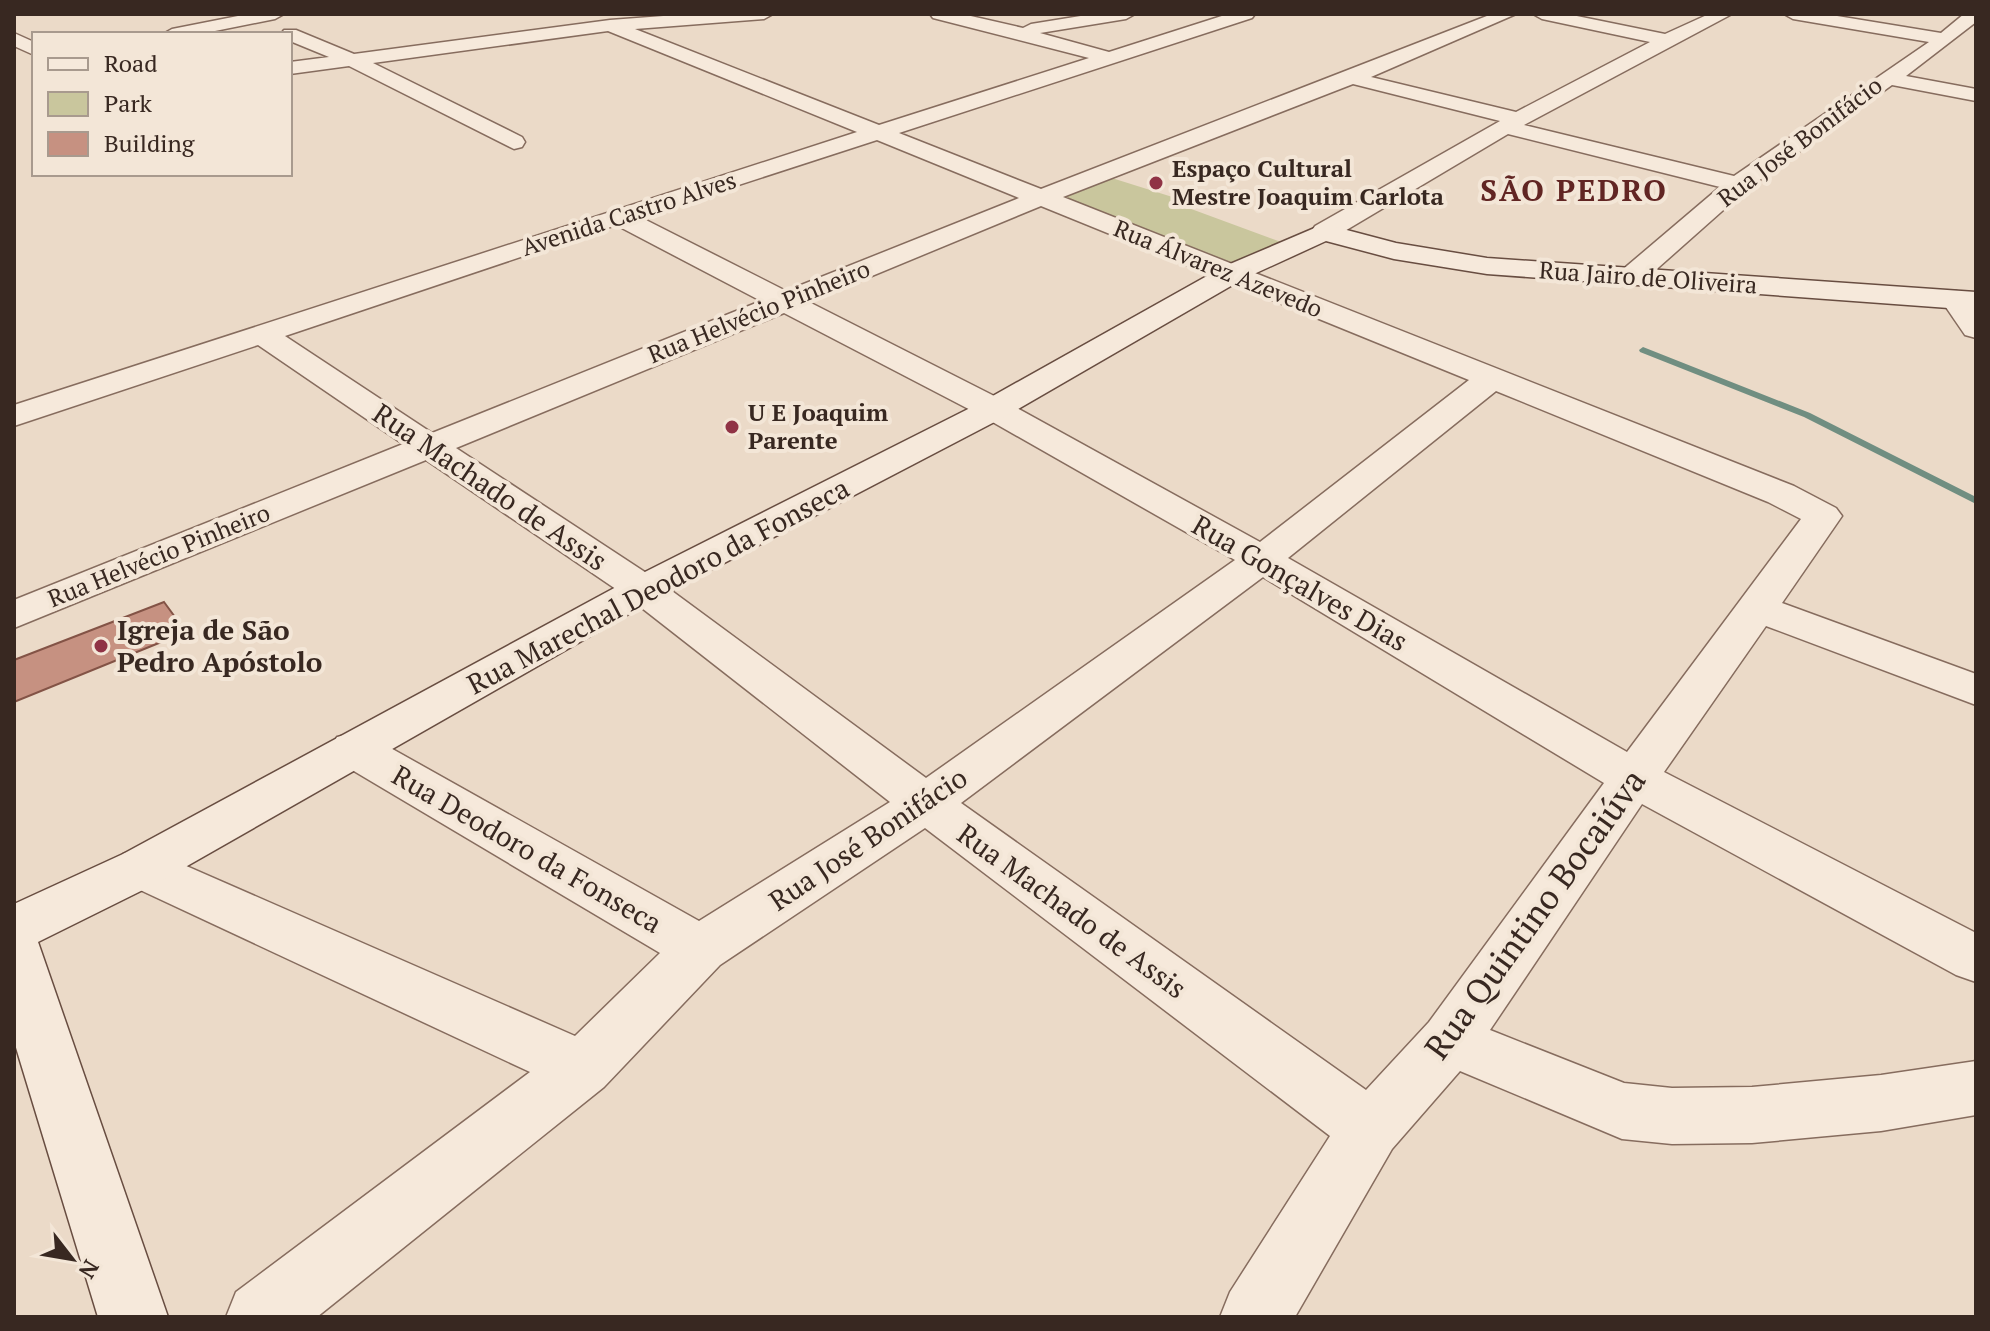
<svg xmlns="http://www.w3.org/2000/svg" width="1990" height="1331" font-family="'PT Serif',serif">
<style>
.green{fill:#c9c69d}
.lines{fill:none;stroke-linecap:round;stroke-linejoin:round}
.stream{fill:#708e81;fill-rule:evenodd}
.building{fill:#c69181;stroke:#835346;stroke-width:2}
.street-casing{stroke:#866c5e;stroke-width:3}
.secondary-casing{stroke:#684d41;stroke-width:3}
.street{fill:#f6e9db;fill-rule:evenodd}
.secondary{fill:#f6e9db;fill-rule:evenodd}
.poi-dot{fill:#903345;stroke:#f3e6d7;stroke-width:3}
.labels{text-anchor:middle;stroke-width:8;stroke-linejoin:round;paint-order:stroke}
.far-street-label{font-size:24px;fill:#382821;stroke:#f3e6d7}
.far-poi-label{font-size:24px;font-weight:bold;fill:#382821;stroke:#f3e6d7;text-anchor:start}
.street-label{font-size:28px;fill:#382821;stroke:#f3e6d7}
.poi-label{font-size:28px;font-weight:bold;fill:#382821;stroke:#f3e6d7;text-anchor:start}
.far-district-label{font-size:30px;font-weight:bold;letter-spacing:2px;fill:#612523;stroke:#f3e6d7}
.near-street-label{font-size:34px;fill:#382821;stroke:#f3e6d7}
</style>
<rect width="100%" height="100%" fill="#ebdac8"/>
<!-- green -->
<path class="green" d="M1099 174 1182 200 1175 203 1292 246 1233 273 1039 199Z"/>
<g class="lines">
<!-- stream -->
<path class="stream" d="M1643 347 1810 413 1976 497V504L1804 417 1640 352 1639 350Z"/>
</g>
<!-- building -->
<path class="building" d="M164 602 186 632 14 702V660Z"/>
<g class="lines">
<defs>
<g id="street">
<path d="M248 14H284L275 19 200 34H163L172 29Z"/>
<path d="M690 14H773L764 19 635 29 879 125 1089 58 933 18 930 14H962L1023 28 1031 24 1093 14H1135L1126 19 1040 33 1109 52 1228 14H1255L1252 18 899 133 1041 189 1492 14H1516L1371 77 1516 112 1650 42 1542 19 1533 14H1567L1665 34 1709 14H1732L1524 125 1734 176 1929 42 1793 19 1784 14H1825L1941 33 1964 14H1976V22L1906 76 1976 89V101L1892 85 1747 189 1641 283 1631 285 1621 283 1617 277 1621 271 1720 187 1508 134 1333 238H1315L1311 232 1315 226 1500 121 1353 84 1063 197 1794 486 1836 508 1842 516 1782 603 1976 674V705L1766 626 1664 772 1976 933V982L1956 975 1642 804 1490 1030 1624 1083 1672 1088 1752 1087 1881 1075 1976 1061V1115L1881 1131 1752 1143 1672 1144 1622 1139 1460 1071 1392 1149 1295 1317H1220L1230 1292 1330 1136 925 828 720 965 604 1087 317 1317H226L236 1292 530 1072 123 882 115 868 123 854 141 848 159 854 575 1036 660 953 337 761 330 749 337 737 354 733 371 737 699 921 890 802 629 598 426 460 14 628V600L403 444 258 345 14 426V405L857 132 608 31 373 63 522 137 525 142 522 147 514 149 349 66 290 74V62L329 57 290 41V34H281L284 30H296L354 54 610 20ZM877 140 1019 198 786 291 640 217ZM1041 206 1469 380 1260 542 1006 402 809 302ZM616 225 761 301 432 433 285 336ZM784 313 982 416 1235 560 926 778 657 580 456 448ZM1496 391 1768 502 1801 519 1627 752 1288 558ZM1263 577 1604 783 1429 1022 1366 1090 961 803Z"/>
<path d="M14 33 34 42V55L14 46Z"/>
<path d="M1956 291 1966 294 1976 308V338L1965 335 1941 300 1946 294Z"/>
</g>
<path id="secondary" d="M1324 224 1396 243 1487 258 1976 292V310L1487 274 1394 259 1326 241 1243 279 1006 416 657 598 159 882 38 942 168 1317H98L14 1041V904L123 854 629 580 982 402 1223 267Z"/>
</defs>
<!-- street casing -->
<use href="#street" class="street-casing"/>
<!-- secondary casing -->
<use href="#secondary" class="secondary-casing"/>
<!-- street -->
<use href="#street" class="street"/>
<!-- secondary -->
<use href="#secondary" class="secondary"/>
</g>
<!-- markers -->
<g class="poi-dot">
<circle cx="1156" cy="183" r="8"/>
<circle cx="732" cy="427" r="8"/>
<circle cx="101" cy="646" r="8"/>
</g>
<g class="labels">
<!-- far-street labels -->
<g class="far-street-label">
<text transform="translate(1800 142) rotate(-37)" y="8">Rua José Bonifácio</text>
<text transform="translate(629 214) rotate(-18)" y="8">Avenida Castro Alves</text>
<text transform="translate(1218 269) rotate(22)" y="8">Rua Álvarez Azevedo</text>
<text transform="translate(1648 278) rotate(4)" y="8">Rua Jairo de Oliveira</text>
<text transform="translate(759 312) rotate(-22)" y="8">Rua Helvécio Pinheiro</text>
<text transform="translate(159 556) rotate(-22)" y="8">Rua Helvécio Pinheiro</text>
</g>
<!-- far-poi labels -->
<g class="far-poi-label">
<text x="1172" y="177">Espaço Cultural<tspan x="1172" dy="28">Mestre Joaquim Carlota</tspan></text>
<text x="748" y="421">U E Joaquim<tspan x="748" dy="28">Parente</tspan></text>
</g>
<!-- street labels -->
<g class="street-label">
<text transform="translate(490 487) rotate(34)" y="10">Rua Machado de Assis</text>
<text transform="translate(1300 583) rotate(30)" y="10">Rua Gonçalves Dias</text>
<text transform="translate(658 586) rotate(-28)" y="10">Rua Marechal Deodoro da Fonseca</text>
<text transform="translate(868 839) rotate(-34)" y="10">Rua José Bonifácio</text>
<text transform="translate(527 849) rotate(30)" y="10">Rua Deodoro da Fonseca</text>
<text transform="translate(1072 911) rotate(36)" y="10">Rua Machado de Assis</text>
</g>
<!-- poi labels -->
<g class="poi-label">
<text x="117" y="640">Igreja de São<tspan x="117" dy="32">Pedro Apóstolo</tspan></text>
</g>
<!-- far-district labels -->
<g class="far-district-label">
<text x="1574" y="201">SÃO PEDRO</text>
</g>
<!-- near-street labels -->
<g class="near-street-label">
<text transform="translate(1535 914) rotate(-54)" y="12">Rua Quintino Bocaiúva</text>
</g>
</g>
<!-- border -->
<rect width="1990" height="1331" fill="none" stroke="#382821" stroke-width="32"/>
<!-- legend -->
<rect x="32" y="32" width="260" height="144" fill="#f3e6d7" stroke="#a89a8e" stroke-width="2"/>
<rect x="48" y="58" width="40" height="12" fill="#f6e9db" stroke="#a89a8e" stroke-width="2"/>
<text x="104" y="72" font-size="24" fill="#382821">Road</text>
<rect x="48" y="92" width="40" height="24" fill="#c9c69d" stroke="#a89a8e" stroke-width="2"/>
<text x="104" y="112" font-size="24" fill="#382821">Park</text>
<rect x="48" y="132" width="40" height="24" fill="#c69181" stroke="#a89a8e" stroke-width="2"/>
<text x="104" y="152" font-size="24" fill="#382821">Building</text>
<!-- north arrow -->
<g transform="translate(72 1259) rotate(121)" stroke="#f3e6d7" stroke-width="6" paint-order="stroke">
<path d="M0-6L14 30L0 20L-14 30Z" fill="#382821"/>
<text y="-12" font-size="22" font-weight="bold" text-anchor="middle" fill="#382821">N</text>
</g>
</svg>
